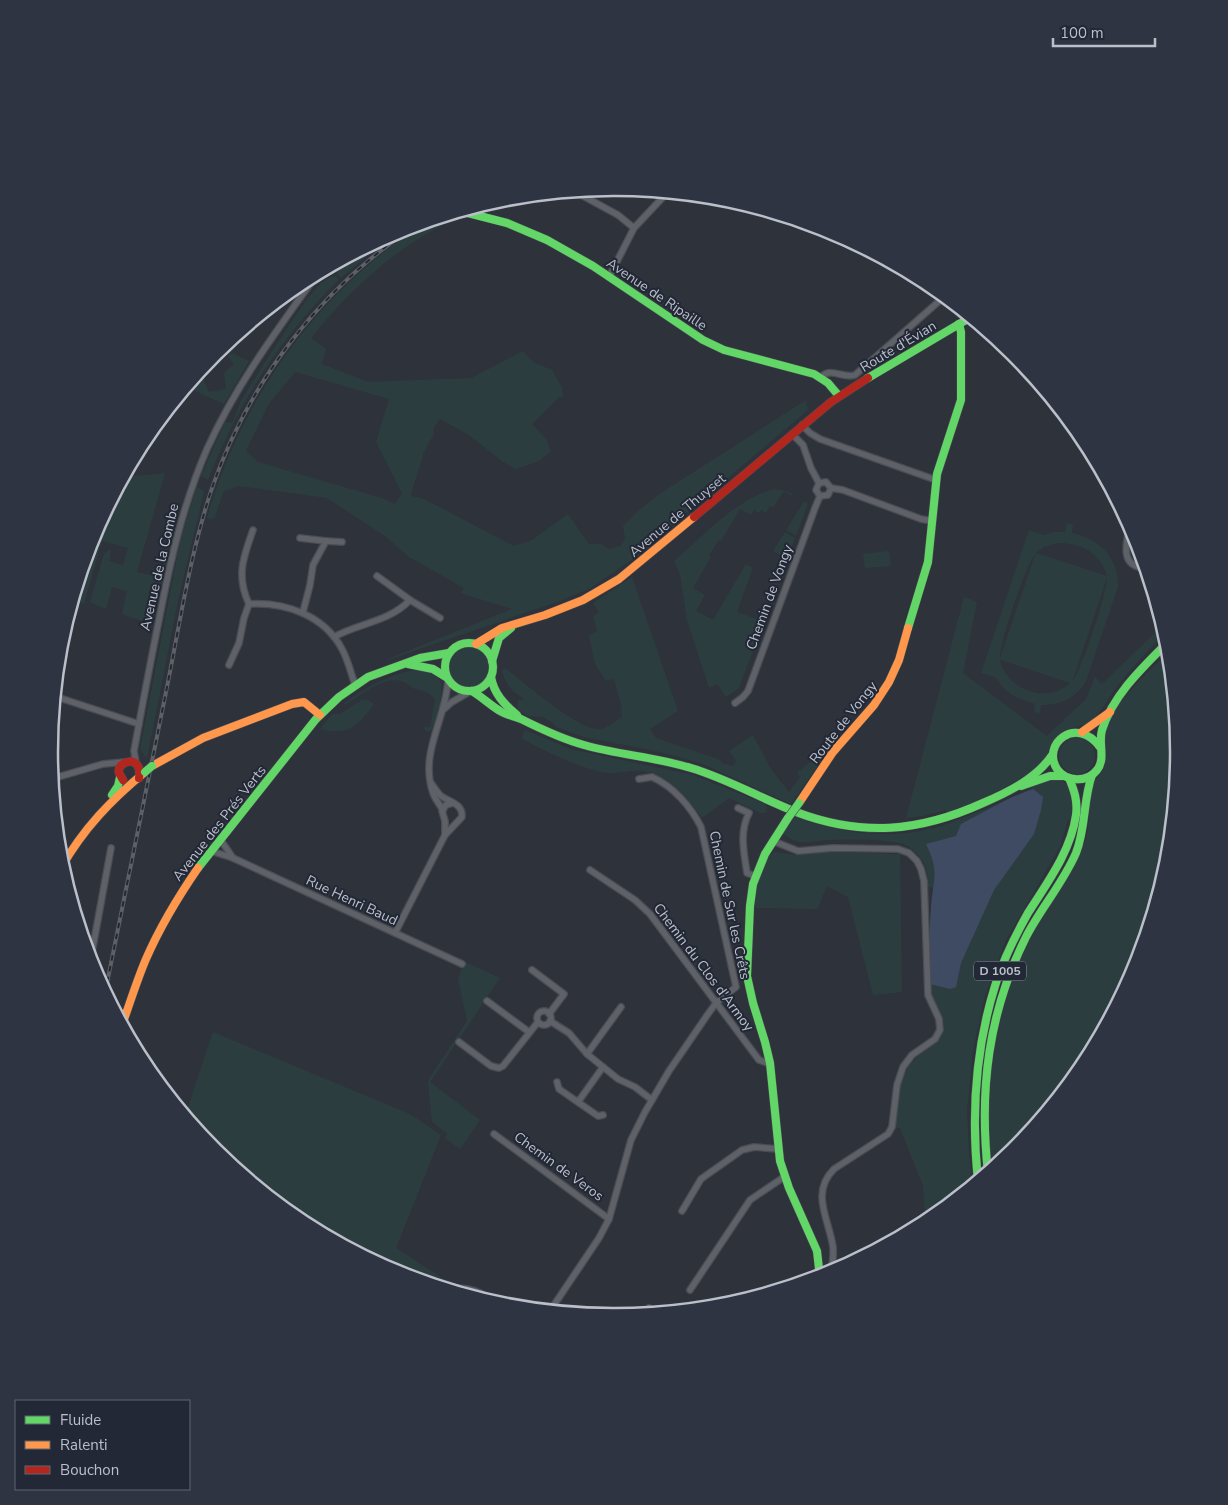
<svg xmlns="http://www.w3.org/2000/svg" width="1228" height="1505" font-family="'Nunito Sans',sans-serif">
<style>
.green{fill:#2c3d40;fill-rule:evenodd}
.water{fill:#3f4b63}
.lines{fill:none;stroke-linecap:round;stroke-linejoin:round}
.street-casing{stroke:#4a4d53;stroke-width:8}
.fast-casing{stroke:#4a4d53;stroke-width:9}
.slow-casing{stroke:#4a4d53;stroke-width:9}
.jam-casing{stroke:#4a4d53;stroke-width:9}
.street{stroke:#5e6168;stroke-width:5.5}
.fast{stroke:#63d668;stroke-width:8}
.slow{stroke:#ff974d;stroke-width:8}
.jam{stroke:#b3261e;stroke-width:8}
.rail-casing{stroke:#5d6066;stroke-width:4}
.rail{stroke:#222835;stroke-width:2;stroke-dasharray:5.5;stroke-linecap:butt}
.fast-bridge-casing{stroke:#4a4d53;stroke-width:9;stroke-linecap:butt}
.fast-bridge{stroke:#63d668;stroke-width:8}
.labels{text-anchor:middle;stroke-width:4;stroke-linejoin:round;paint-order:stroke}
.shield{fill:#222835;stroke:#8c929d;stroke-width:1}
.shield-label{font-size:12px;font-weight:bold;fill:#babfca}
.street-label{font-size:14px;fill:#babfca;stroke:#222835}
.rim{fill:none;stroke:#babfca;stroke-width:2.5}
</style>
<rect width="100%" height="100%" fill="#2e323a"/>
<!-- green -->
<g class="green">
<path d="M449 215 454 218C434 230 413 241 395 255 363 279 336 307 311 338L326 349 322 364 368 382 471 378 523 351 533 362 552 370 562 388 563 397H559L532 424 546 439 551 451 539 461 516 469 503 462 469 435 440 419 433 429 434 434 424 452 411 494 412 496 424 499 514 546 532 540 568 514 589 544H601L609 549 621 546 625 538 623 526 639 510 661 493 806 400 808 410 630 561 591 588 560 601 388 660H385L512 609 460 593 464 588 409 557 385 536 327 498 239 486 224 491 214 519 207 518C235 421 290 333 366 267 392 245 417 224 449 215ZM295 372 389 399 376 442 402 493 395 504 382 498 258 462 246 451 268 405Z"/>
<path d="M403 229 378 246 341 278 338 274V265L340 261Z"/>
<path d="M336 276 339 280C281 336 237 405 208 480L201 476 225 422 232 423 241 401 272 351 306 300 321 283 331 277Z"/>
<path d="M232 353 249 361 224 404 186 387 195 376 204 380 209 392 226 389 224 373 234 364 228 356Z"/>
<path d="M165 473 137 572 162 578 152 622 148 623 122 614 127 591 112 587 106 609 90 602 104 554 109 550 111 551 109 561 123 565 128 548 102 541 84 604 72 600 77 584 89 569 83 564 90 541 102 527 98 524 123 477Z"/>
<path d="M197 486 204 492 178 601 147 759 140 749 180 542Z"/>
<path d="M774 489 784 490 793 494 792 496 784 491 773 507 770 506 766 513 761 510 759 513 754 510 751 515 740 509 721 541 719 540 709 555 711 557 693 588 705 595 696 611 713 620 746 564 753 568 737 612 759 620 755 630 760 632 739 688 726 697 717 684 709 688 687 620 680 574 674 561C702 537 737 498 774 489Z"/>
<path d="M804 501 808 504 796 536 786 530Z"/>
<path d="M1067 523 1073 524 1072 533C1100 539 1119 558 1118 587L1086 681C1076 698 1061 705 1041 705L1040 713 1034 712 1035 704 1015 697 1003 688 995 677 981 673 1029 530 1043 535 1054 532H1065ZM1057 543C1080 542 1101 553 1107 576L1036 553 1044 547ZM1035 554V555L1000 658C999 643 1026 566 1035 554ZM1107 578C1107 593 1081 672 1072 682ZM1000 660H1001L1070 683C1047 705 1007 690 1000 660Z"/>
<path d="M1133 531 1145 565C1128 561 1126 545 1133 531Z"/>
<path d="M785 532 795 538 787 559 773 551Z"/>
<path d="M889 551 891 566 865 568 863 554Z"/>
<path d="M632 577 678 711 650 729 656 738 718 759 722 763 732 766 734 765 736 761 729 751 753 735 771 769 789 792 800 777 797 772 812 761 833 738 836 740 791 804 700 763 660 752 584 737 556 727 552 722 543 717 527 716 518 709V700H523V698C510 690 507 686 502 671L505 668C524 682 577 730 599 729 607 729 615 721 622 717L621 704 614 679 606 681 595 664 589 636 597 631 593 616 599 612 593 603Z"/>
<path d="M964 597 977 602 963 673 1047 736 1086 699 1095 677 1102 684 1163 625 1166 633C1149 649 1133 666 1119 684 1110 696 1103 709 1092 720 1082 729 1068 725 1058 735 1049 743 1049 755 1042 764 1038 769 1031 772 1026 775 1002 790 975 804 948 814L946 810 923 816 906 818Z"/>
<circle cx="469" cy="667" r="20"/>
<path d="M1169 651 1177 734 1170 750 1179 753 1168 863 1136 969 1084 1067 1013 1152 992 1170C990 1159 990 1147 990 1136 986 1069 1000 998 1031 938 1047 908 1069 881 1082 850 1091 829 1088 808 1093 786 1095 778 1103 773 1105 764 1109 752 1101 742 1105 730 1116 701 1147 673 1169 651Z"/>
<path d="M414 670C444 670 445 685 438 710 436 717 434 726 430 732L425 730 424 727H430L435 699C426 690 426 691 415 689 410 687 406 682 401 681 383 676 362 694 347 704L342 705C364 688 387 675 414 670Z"/>
<path d="M362 700H368L374 704C358 726 348 736 320 729L332 714H340Z"/>
<path d="M525 730 571 749 693 775 765 804 767 809 765 813H761L729 798 702 818C688 799 669 773 643 771 629 770 616 775 601 772 573 765 548 753 523 739L522 737Z"/>
<circle cx="1077" cy="756" r="18"/>
<path d="M1057 779C1075 783 1073 805 1070 819H1068L1060 847 1006 940 985 996 973 1050 967 1112 969 1155 973 1185 928 1223 902 1236 925 1214 923 1186 900 1128H895L901 1082 909 1066 919 1055 940 1039 944 1031 942 1018 930 996 931 906 934 888 928 887C928 882 928 874 926 868 924 861 914 849 906 845 892 839 847 839 830 840 811 841 798 847 783 833L795 817C844 835 897 841 947 824 967 817 985 808 1004 801 1021 794 1038 782 1057 779Z"/>
<path d="M775 852 795 855 823 852 900 854 902 992 873 995 848 897 827 886 817 909 755 908C755 892 759 858 775 852Z"/>
<path d="M465 962 500 978 430 1082 480 1120 460 1149 445 1138 447 1133 432 1122 428 1083 429 1079 467 1021 458 978Z"/>
<path d="M213 1032 410 1114 441 1135 396 1248 450 1283 438 1287 397 1275 300 1222 214 1152 185 1116Z"/>
</g>
<!-- water -->
<path class="water" d="M1033 789 1043 797 1041 810 1034 834 994 890 961 963 956 987 950 989 930 984C930 959 929 933 931 907 933 877 940 873 926 844L956 836 961 824 1010 798Z"/>
<g class="lines">
<defs>
<g id="street">
<path d="M574 191 618 215 634 228"/>
<path d="M609 277 634 228 665 195"/>
<path d="M964 312 966 320"/>
<path d="M821 378C829 366 843 379 855 375L945 296"/>
<path d="M802 425 810 433 820 439 936 480"/>
<path d="M792 434 803 445 811 468 819 483"/>
<path d="M819 483 816 490 820 496 828 495 831 488"/>
<path d="M819 483 826 482 831 488"/>
<path d="M831 488 843 490 921 519 932 521"/>
<path d="M1130 525C1126 543 1119 567 1146 568"/>
<path d="M300 538 326 541 313 565 310 585 303 612"/>
<path d="M326 541 342 542"/>
<path d="M410 600 440 618"/>
<path d="M249 604C285 602 324 615 342 649 348 660 351 673 355 685"/>
<path d="M334 637C359 623 389 622 410 600L377 576"/>
<path d="M229 665 239 643 244 618 249 604C236 576 243 558 253 530"/>
<path d="M54 696 139 724"/>
<path d="M735 703 743 697 748 691 815 508 820 496"/>
<path d="M444 709 452 702 471 691"/>
<path d="M136 763 134 751C142 707 150 664 159 620 170 562 183 504 207 449 236 385 277 330 318 273"/>
<path d="M51 779 103 764 125 762"/>
<path d="M738 808 749 813C739 832 744 853 747 873L755 876"/>
<path d="M443 810C439 804 435 799 433 793 419 752 446 720 448 680"/>
<path d="M445 835V821L442 811 446 805 453 803"/>
<path d="M220 839 233 858"/>
<path d="M773 841 798 851 833 848 898 849 909 853 917 861 921 869 924 881 928 995 939 1019 940 1030 935 1039 912 1055 903 1067 897 1085 892 1127 888 1134 834 1169C810 1193 829 1219 833 1247 834 1256 832 1265 831 1274"/>
<path d="M211 851 233 858 462 964"/>
<path d="M590 870 635 900 650 914 759 1060 770 1064"/>
<path d="M395 933 445 835 462 817C463 804 450 802 441 796 437 792 434 787 431 783"/>
<path d="M90 963 111 848"/>
<path d="M532 970 564 994 549 1014"/>
<path d="M487 1001 529 1032"/>
<circle cx="544" cy="1018" r="7"/>
<path d="M550 1021 569 1033 587 1054 618 1079 635 1087 652 1100"/>
<path d="M459 1042 491 1066 499 1068 503 1066 538 1022"/>
<path d="M587 1054 621 1007"/>
<path d="M557 1082 559 1089 598 1116 603 1115"/>
<path d="M578 1102 603 1067"/>
<path d="M494 1134 609 1219"/>
<path d="M682 1211 701 1179 742 1150 754 1147 778 1149"/>
<path d="M447 1290C470 1284 485 1295 504 1307"/>
<path d="M690 1290 750 1200 784 1177"/>
<path d="M550 1311 599 1238 609 1219 631 1140 645 1112 669 1071 708 1014 716 1003 736 987 701 827C691 807 673 786 652 777L639 779"/>
<path d="M644 1315 649 1308"/>
</g>
<g id="fast">
<path d="M460 211 507 223 547 240 593 266 703 340 724 350 814 374 828 383 839 396"/>
<path d="M868 378 971 317"/>
<path d="M908 628 928 562 937 474 961 400V332L959 324"/>
<circle cx="469" cy="667" r="24"/>
<path d="M492 661 499 638 511 628"/>
<path d="M408 664 433 669 446 677"/>
<path d="M491 677C494 694 504 704 517 715"/>
<path d="M472 691C482 697 490 705 500 711 506 715 514 716 521 719 541 729 562 739 584 745 619 755 656 757 691 768 728 779 760 798 796 812 862 837 919 832 983 803 1009 792 1037 778 1053 754"/>
<path d="M1100 747C1076 715 1041 744 1057 769 1066 782 1087 783 1097 770 1106 759 1098 743 1102 730 1113 695 1143 667 1168 642"/>
<path d="M1021 786 1050 776H1064"/>
<path d="M112 795 118 786 120 777"/>
<path d="M788 818 765 854 753 884 750 906 747 976 753 1003 765 1042 770 1063 780 1161 789 1188 817 1251 820 1278"/>
<path d="M198 868 316 719 339 697 368 677 420 658 449 653"/>
<path d="M988 1173C979 1090 988 1013 1026 937 1041 908 1063 883 1076 853 1086 828 1083 800 1092 775"/>
<path d="M978 1181C971 1114 975 1050 995 986 1003 960 1015 936 1028 913 1047 883 1071 851 1076 815 1078 801 1074 790 1069 778"/>
</g>
<g id="slow">
<path d="M476 644 502 628 545 615 583 600 619 579 694 517"/>
<path d="M1082 732 1110 712"/>
<path d="M152 766 203 738 292 704 304 702 320 715"/>
<path d="M799 803 833 752 874 705 889 682 899 660 908 628"/>
<path d="M61 868C83 829 111 800 145 772"/>
<path d="M122 1025C130 1003 137 980 146 959 160 927 178 897 198 868"/>
</g>
<g id="jam">
<path d="M694 517 831 402 868 378"/>
<path d="M123 780C123 780 119 773 119 773 116 761 143 753 139 778"/>
</g>
</defs>
<!-- street casing -->
<use href="#street" class="street-casing"/>
<!-- fast casing -->
<use href="#fast" class="fast-casing"/>
<!-- slow casing -->
<use href="#slow" class="slow-casing"/>
<!-- jam casing -->
<use href="#jam" class="jam-casing"/>
<!-- street -->
<use href="#street" class="street"/>
<!-- fast -->
<use href="#fast" class="fast"/>
<!-- slow -->
<use href="#slow" class="slow"/>
<!-- jam -->
<use href="#jam" class="jam"/>
<defs>
<path id="rail" d="M105 993C125 894 145 796 165 697 179 629 189 558 211 491 248 382 321 287 418 224"/>
</defs>
<!-- rail casing -->
<use href="#rail" class="rail-casing"/>
<!-- rail -->
<use href="#rail" class="rail"/>
<defs>
<g id="fast-bridge">
<path d="M145 772 152 766"/>
<path d="M788 818 799 803"/>
</g>
</defs>
<!-- fast-bridge casing -->
<use href="#fast-bridge" class="fast-bridge-casing"/>
<!-- fast-bridge -->
<use href="#fast-bridge" class="fast-bridge"/>
</g>
<g class="labels">
<!-- shield labels -->
<rect class="shield" x="974" y="961.5" width="52" height="19" rx="4"/>
<g class="shield-label">
<text x="1000" y="975">D 1005</text>
</g>
<!-- street labels -->
<g class="street-label">
<text transform="translate(657 294) rotate(34)" y="5">Avenue de Ripaille</text>
<text transform="translate(898 346) rotate(-31)" y="5">Route d'Évian</text>
<text transform="translate(677 515) rotate(-40)" y="5">Avenue de Thuyset</text>
<text transform="translate(159 567) rotate(-77)" y="5">Avenue de la Combe</text>
<text transform="translate(769 597) rotate(-70)" y="5">Chemin de Vongy</text>
<text transform="translate(843 722) rotate(-52)" y="5">Route de Vongy</text>
<text transform="translate(219 823) rotate(-52)" y="5">Avenue des Prés Verts</text>
<text transform="translate(352 900) rotate(25)" y="5">Rue Henri Baud</text>
<text transform="translate(730 905) rotate(78)" y="5">Chemin de Sur les Crêts</text>
<text transform="translate(704 967) rotate(53)" y="5">Chemin du Clos d'Armoy</text>
<text transform="translate(559 1166) rotate(36)" y="5">Chemin de Veros</text>
</g>
</g>
<!-- crop -->
<path d="M0 0H1228V1505H0ZM58 752a556 556 0 1 1 1112 0a556 556 0 1 1-1112 0Z" fill="#2e3441" fill-rule="evenodd"/>
<path class="rim" d="M58 752a556 556 0 1 1 1112 0a556 556 0 1 1-1112 0Z"/>
<!-- legend -->
<rect x="15" y="1400" width="175" height="90" fill="#222835" stroke="#5f6471"/>
<rect x="25" y="1416" width="25" height="8" fill="#63d668" stroke="#5f6471"/>
<text x="60" y="1425" font-size="15" fill="#babfca">Fluide</text>
<rect x="25" y="1441" width="25" height="8" fill="#ff974d" stroke="#5f6471"/>
<text x="60" y="1450" font-size="15" fill="#babfca">Ralenti</text>
<rect x="25" y="1466" width="25" height="8" fill="#b3261e" stroke="#5f6471"/>
<text x="60" y="1475" font-size="15" fill="#babfca">Bouchon</text>
<!-- scale -->
<path d="M1053 38v8h102v-8" fill="none" stroke="#babfca" stroke-width="2.5"/>
<text x="1060" y="38" font-size="15" fill="#babfca" stroke="#222835" stroke-width="4" paint-order="stroke">100 m</text>
</svg>
